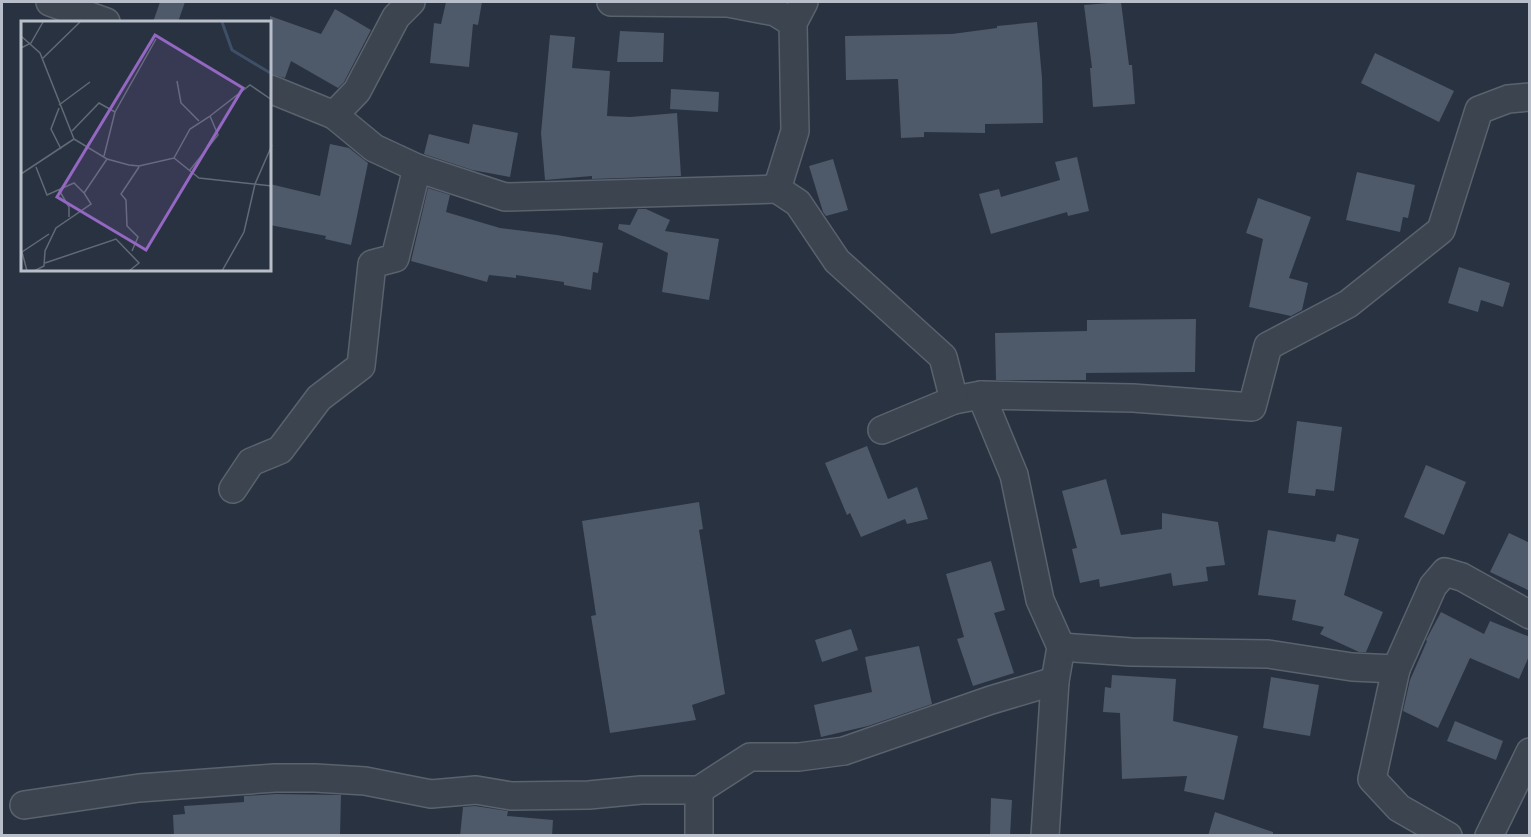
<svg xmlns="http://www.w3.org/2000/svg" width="1531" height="837" font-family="Poppins,sans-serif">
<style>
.building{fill:#4e5969}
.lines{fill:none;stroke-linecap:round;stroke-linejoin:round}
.minor-casing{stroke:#5a626e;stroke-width:30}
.minor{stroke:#3c4450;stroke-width:27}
.inset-river{fill:none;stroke:#3f4f68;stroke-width:3}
.inset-road{fill:none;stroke:#626a77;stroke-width:1.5}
.view{fill:#9467c3;fill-opacity:0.15;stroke:#9467c3;stroke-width:3}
.inset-edge{fill:none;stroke:#b9bfca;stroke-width:3}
</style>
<rect width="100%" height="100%" fill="#283240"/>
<!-- building -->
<g class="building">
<path d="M160 2H185L178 22H153Z"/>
<path d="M446 2H482L478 25 473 24 469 67 430 63 434 23 441 24Z"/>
<path d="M1121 2 1129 65H1132L1135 104 1093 107 1090 68H1092L1084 5Z"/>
<path d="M335 9 371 30 344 82 338 88 291 61 285 78 270 74V16L321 34Z"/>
<path d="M1037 22 1042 78 1043 123 985 124V133L924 132V137L901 138 898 79 846 80 845 36 952 34 997 28V26Z"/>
<path d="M620 31 664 33 663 62H617Z"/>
<path d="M550 35 575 37 572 68 610 71 607 116 630 117 677 113 681 176 592 179V176L545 180 541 133Z"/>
<path d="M1375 53 1454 91 1439 122 1361 83Z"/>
<path d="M671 89 719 92 718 112 670 109Z"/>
<path d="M473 124 518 133 510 177 472 170 424 154 429 134 469 144Z"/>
<path d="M330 144 349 148 368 163 351 245 325 239 326 236 270 225V184L320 196Z"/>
<path d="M1077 157 1089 211 1068 216 1067 212 991 234 979 194 999 189 1001 197 1060 180 1055 162Z"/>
<path d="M833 159 848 210 826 216 823 212 809 166Z"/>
<path d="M1357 172 1415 185 1408 218 1403 217 1400 232 1346 220Z"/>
<path d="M428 188 450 195 446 212 500 228 557 235 603 243 598 273 593 272 591 290 564 285V282L516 275V278L489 275 487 282 411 261Z"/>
<path d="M1258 198 1311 217 1289 278 1308 283 1302 310 1291 316 1249 307 1263 239 1246 233Z"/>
<path d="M638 209H646L670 220 665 231 719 239 709 300 662 292 668 253 618 229 619 224 630 225Z"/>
<path d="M1459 267 1510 283 1503 307 1481 300 1478 312 1448 303Z"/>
<path d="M1196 319 1195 372 1086 373V380H996L995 333 1087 331V320Z"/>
<path d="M1297 421 1342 427 1334 491 1316 489 1315 496 1288 493Z"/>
<path d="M867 446 888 499 917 487 928 519 907 524 905 519 861 537 850 513 847 515 825 463Z"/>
<path d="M1426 465 1466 482 1444 535 1404 517Z"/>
<path d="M1106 479 1121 535 1162 529V513L1218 522 1225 565 1206 567 1208 581 1173 586 1171 573 1100 587 1099 579 1080 583 1072 549 1077 548 1062 491Z"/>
<path d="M699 502 703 529 699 530 725 694 692 705 696 720 610 733 591 616 596 615 582 521Z"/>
<path d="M1268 530 1335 542 1337 534 1359 539 1344 595 1383 612 1366 652H1359L1320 634 1324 627 1292 620 1296 600 1258 595Z"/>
<path d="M1509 533 1530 543V591L1490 572Z"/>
<path d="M991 561 1005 610 994 613 1014 673 973 686 957 639 964 637 946 574Z"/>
<path d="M1441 612 1484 634 1490 621 1530 637V654L1519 679 1470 658 1438 728 1403 711 1410 680 1427 641 1426 640Z"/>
<path d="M851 629 858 650 822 662 815 640Z"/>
<path d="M919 646 932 704 868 726 821 737 814 705 872 692 865 657Z"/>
<path d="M1112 675 1176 679 1173 721 1238 736 1224 800 1184 791 1187 776 1122 779 1120 713 1103 712 1105 687 1111 688Z"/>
<path d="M1271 677 1319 685 1310 736 1263 728Z"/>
<path d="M1455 721 1503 741 1496 760 1447 741Z"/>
<path d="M276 794 341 795 340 836H174L173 815 185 814 184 806 244 802V796Z"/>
<path d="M991 798 1012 800 1010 836H990Z"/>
<path d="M475 806 508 811 507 816 553 820 552 836H460L463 807Z"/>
<path d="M1215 812 1273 832V836H1208Z"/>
</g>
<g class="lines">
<defs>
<g id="minor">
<path d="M50 2 106 22"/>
<path d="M411 2 396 17 357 91 334 115 374 148 417 168 505 197 777 189"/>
<path d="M611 2 728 3 775 12 793 23"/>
<path d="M804 2 793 23 795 131 777 189 798 203 837 261 943 357 954 400 981 395 1014 475 1040 600 1061 647 1055 681 1045 836"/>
<path d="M270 89 334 115"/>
<path d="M981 395 1133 398 1252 407 1268 346 1348 304 1441 230 1479 110 1508 99 1530 97"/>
<path d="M882 430 954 400"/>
<path d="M233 489 251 462 280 450 319 398 361 366 372 264 395 258 417 168"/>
<path d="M1061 647 1131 652 1268 654 1352 667 1396 669 1433 586 1445 572 1462 577 1530 615"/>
<path d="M1396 669 1372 779 1399 808 1448 836"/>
<path d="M699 790V836"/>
<path d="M24 805 139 788 275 778H315L365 781 431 794 476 790 511 796 589 795 641 790H699L750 757H799L844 751 991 700 1055 681"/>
<path d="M1489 836 1530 752"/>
</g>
</defs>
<!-- minor casing -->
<use href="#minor" class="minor-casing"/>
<!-- minor -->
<use href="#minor" class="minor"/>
</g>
<!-- overview -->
<g transform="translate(21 21)">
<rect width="250" height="250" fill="#283240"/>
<path class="inset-river" d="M201 1 211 29 251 53"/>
<path class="inset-road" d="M0 15 19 32 53 118M0 27 10 22 22 1M21 38 59 1M156 60 160 82 178 100M38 84 69 61M38 87 30 108 40 128M189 95 229 64 251 79M51 110 78 82 94 91M53 118 86 138 108 144 118 145 153 137 178 157 251 165M83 135 94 91 135 18M153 137 169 108 189 95 197 114 169 149M15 146 26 174 53 162 63 172M0 153 53 118M38 169 48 186V196M111 230 117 216 106 205 105 179 100 173 118 146M24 242 95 218 118 242 108 250M6 250 1 231 28 213M13 250 23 245 24 230 35 207 70 183 63 172 86 138M201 250 223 211 234 163 251 124"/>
<path class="view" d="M134 14 222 67 125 229 36 176Z"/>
<rect width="250" height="250" class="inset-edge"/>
</g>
<!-- border -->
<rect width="1531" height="837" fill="none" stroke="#b9bfca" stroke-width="6"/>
</svg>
